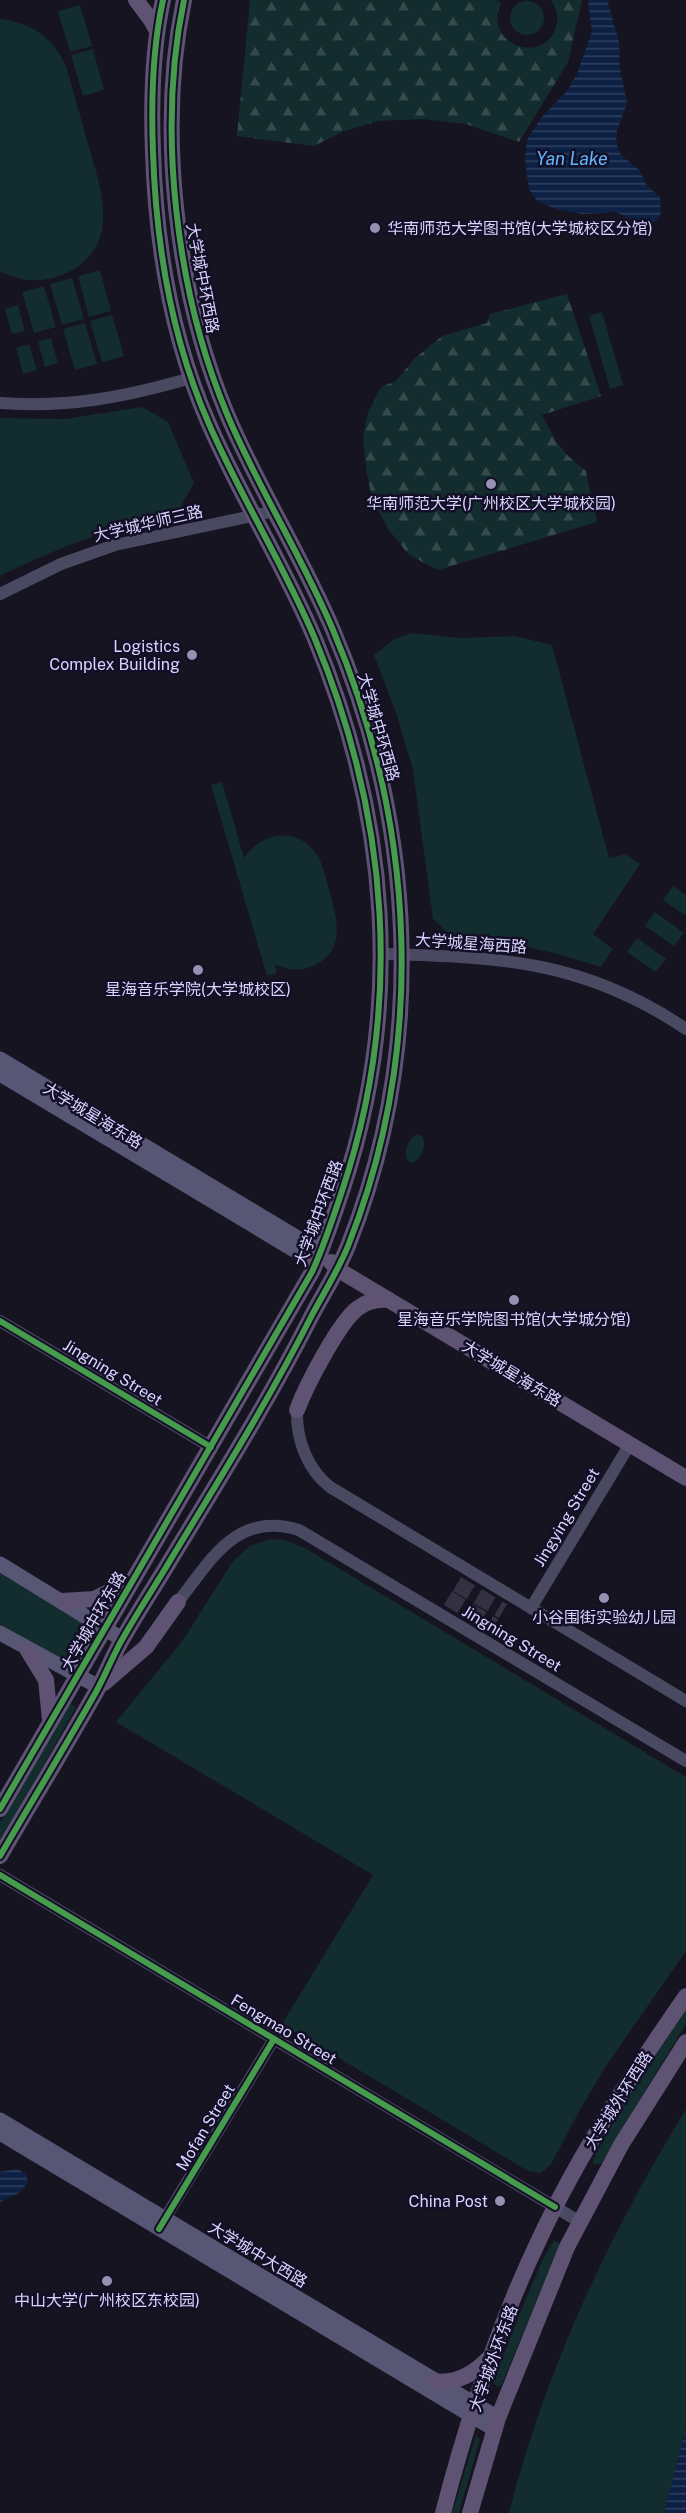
<svg xmlns="http://www.w3.org/2000/svg" width="686" height="2513" font-family="'Public Sans','Noto Sans SC',sans-serif">
<style>
.green{fill:#132c2d}
.forest{fill:url(#forest-firs)}
.water{fill:url(#water-rules)}
.lines{fill:none;stroke-linecap:round;stroke-linejoin:round}
.primary-tunnel{stroke:#333142;stroke-width:16;stroke-dasharray:16 8;stroke-linecap:butt}
.tertiary{stroke:#4a4962;stroke-width:12}
.secondary{stroke:#575674;stroke-width:15}
.primary{stroke:#5e5373;stroke-width:16}
.cycleway-casing{stroke:#130f26;stroke-width:10}
.cycleway{stroke:#469c4c;stroke-width:6}
.poi-dot{fill:#9591b1;stroke:#130f26;stroke-width:2}
.labels{text-anchor:middle;stroke-width:5;stroke-linejoin:round;paint-order:stroke}
.poi-label{font-size:16px;fill:#d9d4ff;stroke:#130f26}
.street-label{font-size:16px;fill:#d9d4ff;stroke:#130f26}
.water-label{font-size:18px;font-style:italic;fill:#62b6ff;stroke:#130f26}
</style>
<defs>
<pattern id="forest-firs" width="22" height="20" patternUnits="userSpaceOnUse" patternTransform="scale(1.5)"><rect width="22" height="20" fill="#132c2d"/><path d="M5 1l3.5 6h-7zM16 11l3.5 6h-7z" fill="#354a4c"/></pattern>
<pattern id="water-rules" width="6" height="5" patternUnits="userSpaceOnUse" patternTransform="scale(1.5)"><rect width="6" height="5" fill="#0d2144"/><path d="M0 2.5h6" fill="none" stroke="#304060"/></pattern>
</defs>
<rect width="100%" height="100%" fill="#161421"/>
<!-- green -->
<g class="green">
<circle cx="527" cy="18" r="17"/>
<path d="M80 5 92 46 70 52 58 11Z"/>
<path d="M0 19C32 22 55 39 67 69 74 94 81 119 88 144 102 191 123 250 62 275 42 283 19 282 0 271Z"/>
<path d="M93 49 104 90 83 96 71 55Z"/>
<path d="M100 270 111 311 89 317 78 276Z"/>
<path d="M72 278 84 319 62 325 50 284Z"/>
<path d="M44 286 56 327 34 333 22 292Z"/>
<path d="M18 305 25 331 12 334 5 309Z"/>
<path d="M602 312 623 385 610 389 589 316Z"/>
<path d="M112 315 124 356 102 362 90 321Z"/>
<path d="M85 323 97 364 75 370 63 329Z"/>
<path d="M51 338 58 363 45 367 38 341Z"/>
<path d="M29 344 37 370 23 374 16 348Z"/>
<path d="M142 407 168 422 194 483 176 515C113 526 57 548 0 576V418L65 419Z"/>
<path d="M411 633 460 638 515 636 552 645 609 858 625 854 640 864 593 934 613 949 601 967 558 954 519 945 455 940 433 919 413 770 396 713 374 655 393 640Z"/>
<path d="M222 782 244 858C262 830 301 826 319 858 324 868 326 881 330 893 337 919 346 950 315 965 302 972 288 971 275 964L277 973 267 976 211 785Z"/>
<path d="M673 886 686 895V916L663 900Z"/>
<path d="M655 912 684 933 674 946 645 926Z"/>
<path d="M637 938 666 959 656 972 627 952Z"/>
<path d="M417 1134 423 1137C426 1148 422 1159 411 1163L406 1158C405 1148 408 1139 417 1134Z"/>
<path d="M270 1539 285 1540 305 1548 686 1777V1951L606 2066 581 2108 551 2164 541 2173 528 2171 282 2024 373 1875 116 1722 183 1640 233 1561 250 1546Z"/>
<path d="M0 1572 82 1623 87 1638C82 1653 74 1662 57 1660L0 1625Z"/>
<path d="M69 1703 76 1707 0 1843V1822Z"/>
<path d="M686 2009V2024L601 2164H593V2159L630 2094Z"/>
<path d="M686 2109V2428L664 2513H509C545 2370 609 2235 686 2109Z"/>
<path d="M554 2240 559 2243V2246L502 2384 497 2387 493 2382 519 2315 542 2261Z"/>
<path d="M476 2435 480 2439 459 2513H452Z"/>
</g>
<!-- forest -->
<g class="forest">
<path d="M250 0H496L501 3C482 44 543 67 556 27 559 17 557 8 551 0H582L568 62 519 142 466 124 423 119 378 121 342 132 314 146 237 136Z"/>
<path d="M567 294 601 396 542 415 557 443 569 457 586 471 597 522 438 570 409 555 389 530 372 499 366 469 363 436 368 413 381 387 396 381 414 359 442 336 487 323 490 314Z"/>
</g>
<!-- water -->
<g class="water">
<path d="M588 0H607L619 42 620 69 627 103 617 130 616 142 621 155 639 170 646 184 660 198 661 213 657 220 650 222 636 221 616 212 583 214 559 210 537 201 529 189 525 161 527 140 541 118 567 91 577 74 592 32Z"/>
<path d="M17 2169 26 2174 28 2183 19 2193 0 2202V2172Z"/>
<path d="M686 2428V2513H664Z"/>
</g>
<g class="lines">
<!-- primary-tunnel -->
<g class="primary-tunnel">
<path d="M457 1584 503 1611"/>
<path d="M448 1598 494 1626"/>
</g>
<!-- tertiary -->
<g class="tertiary">
<path d="M0 403C69 408 125 397 191 378"/>
<path d="M0 594 61 564 115 545 275 511"/>
<path d="M382 954C500 957 584 960 686 1029"/>
<path d="M0 1321 211 1447"/>
<path d="M297 1410C296 1439 307 1469 330 1487L686 1701"/>
<path d="M178 1602C212 1559 236 1511 299 1530L686 1761"/>
<path d="M531 1608 630 1444"/>
<path d="M0 1875 580 2222"/>
<path d="M161 2225 274 2039"/>
</g>
<!-- secondary -->
<g class="secondary">
<path d="M0 1059 321 1252"/>
<path d="M0 1074 316 1263"/>
<path d="M0 1564 122 1639"/>
<path d="M0 1633 99 1687"/>
<path d="M0 2120 498 2418"/>
<path d="M0 2133 494 2429"/>
</g>
<!-- primary -->
<g class="primary">
<path d="M136 0 151 20 157 31"/>
<path d="M331 1262 337 1269 686 1478"/>
<path d="M297 1410C306 1386 339 1322 358 1308 367 1301 378 1299 389 1300"/>
<path d="M62 1601 94 1599 130 1582"/>
<path d="M27 1649 46 1680 50 1720"/>
<path d="M104 1683 146 1647 178 1602"/>
<path d="M0 1809 312 1272C324 1246 333 1218 342 1191 404 1006 389 818 315 639 284 565 241 498 209 424 171 338 156 246 153 152 151 102 152 50 163 0"/>
<path d="M0 1856C32 1801 65 1747 96 1692 106 1674 113 1655 123 1638 136 1615 151 1592 165 1569 215 1486 267 1404 311 1317 323 1294 338 1271 348 1246 427 1047 416 826 333 630 302 556 258 488 227 414 176 292 157 130 184 0"/>
<path d="M434 2381C457 2385 476 2372 491 2356"/>
<path d="M443 2513C467 2421 497 2328 538 2242 578 2155 632 2074 686 1996"/>
<path d="M470 2513 498 2418 567 2247 621 2145 686 2042"/>
</g>
<defs>
<g id="cycleway">
<path d="M0 1321 211 1447"/>
<path d="M0 1809 312 1272C324 1246 333 1218 342 1191 404 1006 389 818 315 639 284 565 241 498 209 424 171 338 156 246 153 152 151 102 152 50 163 0"/>
<path d="M0 1856C32 1801 65 1747 96 1692 106 1674 113 1655 123 1638 136 1615 151 1592 165 1569 215 1486 267 1404 311 1317 323 1294 338 1271 348 1246 427 1047 416 826 333 630 302 556 258 488 227 414 176 292 157 130 184 0"/>
<path d="M0 1875 555 2207"/>
<path d="M159 2229 274 2039"/>
</g>
</defs>
<!-- cycleway casing -->
<use href="#cycleway" class="cycleway-casing"/>
<!-- cycleway -->
<use href="#cycleway" class="cycleway"/>
</g>
<!-- markers -->
<g class="poi-dot">
<circle cx="375" cy="228" r="6"/>
<circle cx="491" cy="484" r="6"/>
<circle cx="192" cy="655" r="6"/>
<circle cx="198" cy="970" r="6"/>
<circle cx="514" cy="1300" r="6"/>
<circle cx="604" cy="1598" r="6"/>
<circle cx="500" cy="2201" r="6"/>
<circle cx="107" cy="2281" r="6"/>
</g>
<g class="labels">
<!-- poi labels -->
<g class="poi-label">
<text x="387" y="234" text-anchor="start">华南师范大学图书馆(大学城校区分馆)</text>
<text x="491" y="509">华南师范大学(广州校区大学城校园)</text>
<text x="180" y="652" text-anchor="end">Logistics<tspan x="180" dy="18">Complex Building</tspan></text>
<text x="198" y="995">星海音乐学院(大学城校区)</text>
<text x="514" y="1325">星海音乐学院图书馆(大学城分馆)</text>
<text x="604" y="1623">小谷围街实验幼儿园</text>
<text x="488" y="2207" text-anchor="end">China Post</text>
<text x="107" y="2306">中山大学(广州校区东校园)</text>
</g>
<!-- street labels -->
<g class="street-label">
<text transform="translate(203 278) rotate(79)" y="6">大学城中环西路</text>
<text transform="translate(148 523) rotate(-13)" y="6">大学城华师三路</text>
<text transform="translate(379 727) rotate(74)" y="6">大学城中环西路</text>
<text transform="translate(471 943) rotate(4)" y="6">大学城星海西路</text>
<text transform="translate(93 1115) rotate(31)" y="6">大学城星海东路</text>
<text transform="translate(318 1213) rotate(-70)" y="6">大学城中环西路</text>
<text transform="translate(113 1372) rotate(31)" y="6">Jingning Street</text>
<text transform="translate(512 1373) rotate(31)" y="6">大学城星海东路</text>
<text transform="translate(566 1517) rotate(-59)" y="6">Jingying Street</text>
<text transform="translate(93 1621) rotate(-60)" y="6">大学城中环东路</text>
<text transform="translate(512 1638) rotate(31)" y="6">Jingning Street</text>
<text transform="translate(284 2029) rotate(31)" y="6">Fengmao Street</text>
<text transform="translate(618 2100) rotate(-58)" y="6">大学城外环西路</text>
<text transform="translate(205 2127) rotate(-59)" y="6">Mofan Street</text>
<text transform="translate(258 2254) rotate(31)" y="6">大学城中大西路</text>
<text transform="translate(493 2358) rotate(-70)" y="6">大学城外环东路</text>
</g>
<!-- water labels -->
<g class="water-label">
<text x="572" y="165">Yan Lake</text>
</g>
</g>
</svg>
